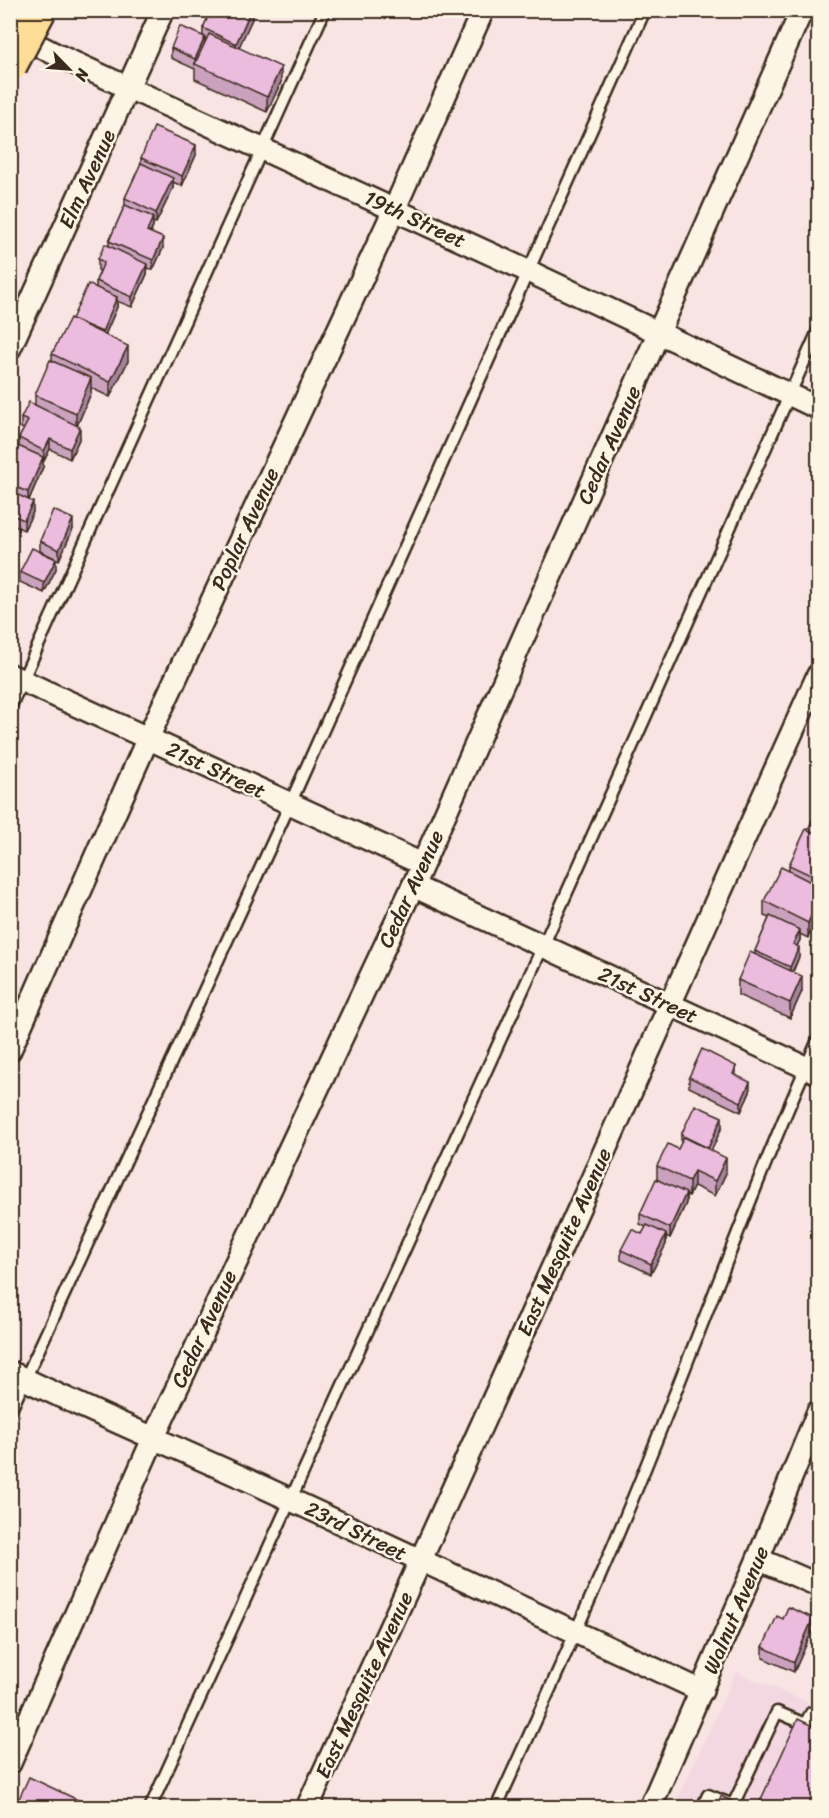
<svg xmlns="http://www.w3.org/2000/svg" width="829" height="1818" font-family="Sriracha,sans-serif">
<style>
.built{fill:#f3d8e1}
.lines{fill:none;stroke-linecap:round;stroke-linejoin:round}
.service-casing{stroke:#3b2a1e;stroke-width:15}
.minor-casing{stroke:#3b2a1e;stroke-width:26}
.service{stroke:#fcf5e5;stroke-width:10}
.minor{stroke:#fcf5e5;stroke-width:21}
.motorway-bridge-casing{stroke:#3b2a1e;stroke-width:38;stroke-linecap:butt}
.motorway-bridge{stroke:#fedd96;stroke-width:33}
.wall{fill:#caa2be;stroke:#3b2a1e;stroke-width:1.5}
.shaded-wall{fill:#a4849b;stroke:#3b2a1e;stroke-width:1.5}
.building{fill:#ebbcdd;stroke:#3b2a1e;stroke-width:1.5}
.labels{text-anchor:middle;stroke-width:5;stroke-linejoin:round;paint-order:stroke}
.street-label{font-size:21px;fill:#3b2a1e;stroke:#fcf5e5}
</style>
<rect width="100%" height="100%" fill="#f7e4e3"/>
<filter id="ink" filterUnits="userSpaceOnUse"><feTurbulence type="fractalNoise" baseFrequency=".0167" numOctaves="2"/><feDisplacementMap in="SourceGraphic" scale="12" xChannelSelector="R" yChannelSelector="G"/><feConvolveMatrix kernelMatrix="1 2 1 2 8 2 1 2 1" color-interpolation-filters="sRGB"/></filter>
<g filter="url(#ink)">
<!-- built -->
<path class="built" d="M736 1672 818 1707V1807L674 1808Z"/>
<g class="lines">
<defs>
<g id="service">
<path d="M10 708 325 10"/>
<path d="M10 1412 290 804 645 10"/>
<path d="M150 1808 543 946 818 331"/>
<path d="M496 1808C541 1709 587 1610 628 1510 693 1354 749 1194 818 1040"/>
<path d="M702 1808 708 1795 733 1805 777 1712 805 1724 811 1713 818 1716"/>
</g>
<g id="minor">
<path d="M14 33 57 55 530 272 818 408"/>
<path d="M10 348 163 10"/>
<path d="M10 675 422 864"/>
<path d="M413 886 818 1073"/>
<path d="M10 1050 148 738 394 210 483 10"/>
<path d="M10 1372C103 1418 198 1456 291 1500 428 1563 564 1628 702 1691"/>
<path d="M758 1559 818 1585"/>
<path d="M10 1763 153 1439 413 886 802 10"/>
<path d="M307 1808C482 1432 647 1052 818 675"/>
<path d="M650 1808 758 1559 818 1412"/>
</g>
</defs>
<!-- service casing -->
<use href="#service" class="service-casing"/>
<!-- minor casing -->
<use href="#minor" class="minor-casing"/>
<!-- service -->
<use href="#service" class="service"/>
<!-- minor -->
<use href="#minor" class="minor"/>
<defs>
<path id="motorway-bridge" d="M10 65 39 10"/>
</defs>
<!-- motorway-bridge casing -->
<use href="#motorway-bridge" class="motorway-bridge-casing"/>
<!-- motorway-bridge -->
<use href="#motorway-bridge" class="motorway-bridge"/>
</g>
<!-- wall -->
<g class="wall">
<path d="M252 10V19L238 48 281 82 267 112 195 79V69L171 58V48L203 36V28Z"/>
<path d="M196 155 182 186 173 182V188L156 223 153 222V227L151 232 163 248 153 270 147 268V274L132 307 117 301V307L105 335 128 361 110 397 91 388V393L77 426 80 437 70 459 50 449 44 461 43 460V467L29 500 33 512 24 530 10 524V458L12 459 19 446V438L24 429 21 428V418L35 405V395L52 361V354L72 319 96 287V281L100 271 98 270V259L109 246V241L125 205V198L141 165V158Z"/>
<path d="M73 529 59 560 40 551V541Z"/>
<path d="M56 569 44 593 20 582V572Z"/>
<path d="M819 805V926L814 924 808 938 800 934V940L797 946 799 957 793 972 802 991 790 1018 738 995V980L755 955V951L769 918 764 916V901L789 871V865L808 830Z"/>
<path d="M736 1075 750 1092 741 1112 689 1087V1077Z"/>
<path d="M722 1127 711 1151 726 1173 715 1196 694 1186 689 1196 686 1195V1203L670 1238 666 1236V1244L651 1274 621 1260V1250L642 1234 646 1227 640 1224V1214L657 1180V1166L678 1149 681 1144V1135Z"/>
<path d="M819 1515V1538L816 1537V1522Z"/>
<path d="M783 1619 813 1629 794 1672 763 1658V1647Z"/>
<path d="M17 1803 95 1808H17Z"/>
</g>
<!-- shaded-wall -->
<g class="shaded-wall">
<path d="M251 10 252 19 236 54V44Z"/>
<path d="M205 37V47L195 64V59Z"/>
<path d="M281 67V82L267 112V97Z"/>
<path d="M196 145V155L182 186V176Z"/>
<path d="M173 178V188L156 223V213Z"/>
<path d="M153 217V227L147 241V231Z"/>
<path d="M163 238V248L153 270V260Z"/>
<path d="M147 264V274L132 307V297Z"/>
<path d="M117 297V307L102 342V332Z"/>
<path d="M128 346V361L110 397V382Z"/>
<path d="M91 378V393L76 428V413Z"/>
<path d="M80 427V437L70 459V449Z"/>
<path d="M50 439V449L44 461V451Z"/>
<path d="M43 457V467L28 502V492Z"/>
<path d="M33 502V512L24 530V520Z"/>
<path d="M73 519V529L59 560V550Z"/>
<path d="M56 559V569L44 593V583Z"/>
<path d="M814 909V924L808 938V923Z"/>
<path d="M800 930V940L793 954V944Z"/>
<path d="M799 947V957L790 977V967Z"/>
<path d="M802 976V991L790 1018V1003Z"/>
<path d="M736 1066V1076L733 1074Z"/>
<path d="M750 1082V1092L741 1112V1102Z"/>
<path d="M722 1117V1127L708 1158V1148Z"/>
<path d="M726 1158V1173L715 1196V1181Z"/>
<path d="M694 1171V1186L689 1196V1181Z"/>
<path d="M686 1193V1203L670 1238V1228Z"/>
<path d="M666 1234V1244L651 1274V1264Z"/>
<path d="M813 1618V1629L794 1672V1662Z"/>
</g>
<!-- building -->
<g class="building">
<path d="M211 10H251L236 44 203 28Z"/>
<path d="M180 26 205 37 195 59 171 48Z"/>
<path d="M209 34 281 67 267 97 195 64Z"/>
<path d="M154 127 196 145 182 176 141 158Z"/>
<path d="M141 163 173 178 156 213 125 198Z"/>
<path d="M125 205 153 217 147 231 163 238 153 260 109 241Z"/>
<path d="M105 244 147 264 132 297 96 281 104 262 98 259Z"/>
<path d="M88 284 117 297 102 332 72 319Z"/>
<path d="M70 318 128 346 110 382 52 354Z"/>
<path d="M50 360 91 378 76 413 35 395Z"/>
<path d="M29 402 80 427 70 449 50 439 44 451 19 438 28 421 21 418Z"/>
<path d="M18 446 43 457 28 492 10 485V458L12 459Z"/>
<path d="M10 491 33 502 24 520 10 514Z"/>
<path d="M53 510 73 519 59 550 40 541Z"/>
<path d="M32 548 56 559 44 583 20 572Z"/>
<path d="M819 805V835L808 830Z"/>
<path d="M806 829 819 835V879L789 865Z"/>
<path d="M781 867 819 886V912L814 909 808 923 764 901Z"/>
<path d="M770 916 800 930 793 944 799 947 790 967 755 951Z"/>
<path d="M750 952 802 976 790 1003 738 980Z"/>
<path d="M702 1049 736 1066 733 1074 750 1082 741 1102 689 1077Z"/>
<path d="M695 1105 722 1117 708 1148 681 1135Z"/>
<path d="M684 1137 726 1158 715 1181 694 1171 689 1181 657 1166 668 1144 678 1149Z"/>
<path d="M656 1179 686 1193 670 1228 640 1214Z"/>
<path d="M647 1225 666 1234 651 1264 621 1250 632 1229 642 1234Z"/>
<path d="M819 1515V1523L816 1522Z"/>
<path d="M788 1607 813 1618 794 1662 763 1647 777 1616 783 1619Z"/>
<path d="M798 1719 819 1729V1808H757Z"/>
<path d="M29 1777 95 1808H27L17 1803Z"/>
<path d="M721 1796 746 1808H716Z"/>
</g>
</g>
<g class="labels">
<!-- street labels -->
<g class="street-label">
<text transform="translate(87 179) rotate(-65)" y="7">Elm Avenue</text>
<text transform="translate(415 219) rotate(25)" y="7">19th Street</text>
<text transform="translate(609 445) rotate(-66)" y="7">Cedar Avenue</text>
<text transform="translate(245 529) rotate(-65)" y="7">Poplar Avenue</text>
<text transform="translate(216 770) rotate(25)" y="7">21st Street</text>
<text transform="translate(411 889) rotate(-65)" y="7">Cedar Avenue</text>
<text transform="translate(648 995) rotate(25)" y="7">21st Street</text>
<text transform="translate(564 1242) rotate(-66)" y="7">East Mesquite Avenue</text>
<text transform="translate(204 1329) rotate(-65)" y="7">Cedar Avenue</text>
<text transform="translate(356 1531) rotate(26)" y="7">23rd Street</text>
<text transform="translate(736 1610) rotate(-67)" y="7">Walnut Avenue</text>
<text transform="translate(364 1685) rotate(-65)" y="7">East Mesquite Avenue</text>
</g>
</g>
<!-- margin -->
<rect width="829" height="1818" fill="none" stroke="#fcf5e5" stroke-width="36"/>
<rect x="18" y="18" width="793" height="1782" fill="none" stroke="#3b2a1e" stroke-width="2" filter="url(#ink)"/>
<!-- north arrow -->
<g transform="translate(69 69) rotate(115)" stroke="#fcf5e5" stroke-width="4.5" paint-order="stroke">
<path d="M0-4.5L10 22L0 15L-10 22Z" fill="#3b2a1e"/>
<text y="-9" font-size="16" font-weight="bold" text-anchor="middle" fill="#3b2a1e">N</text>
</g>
</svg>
